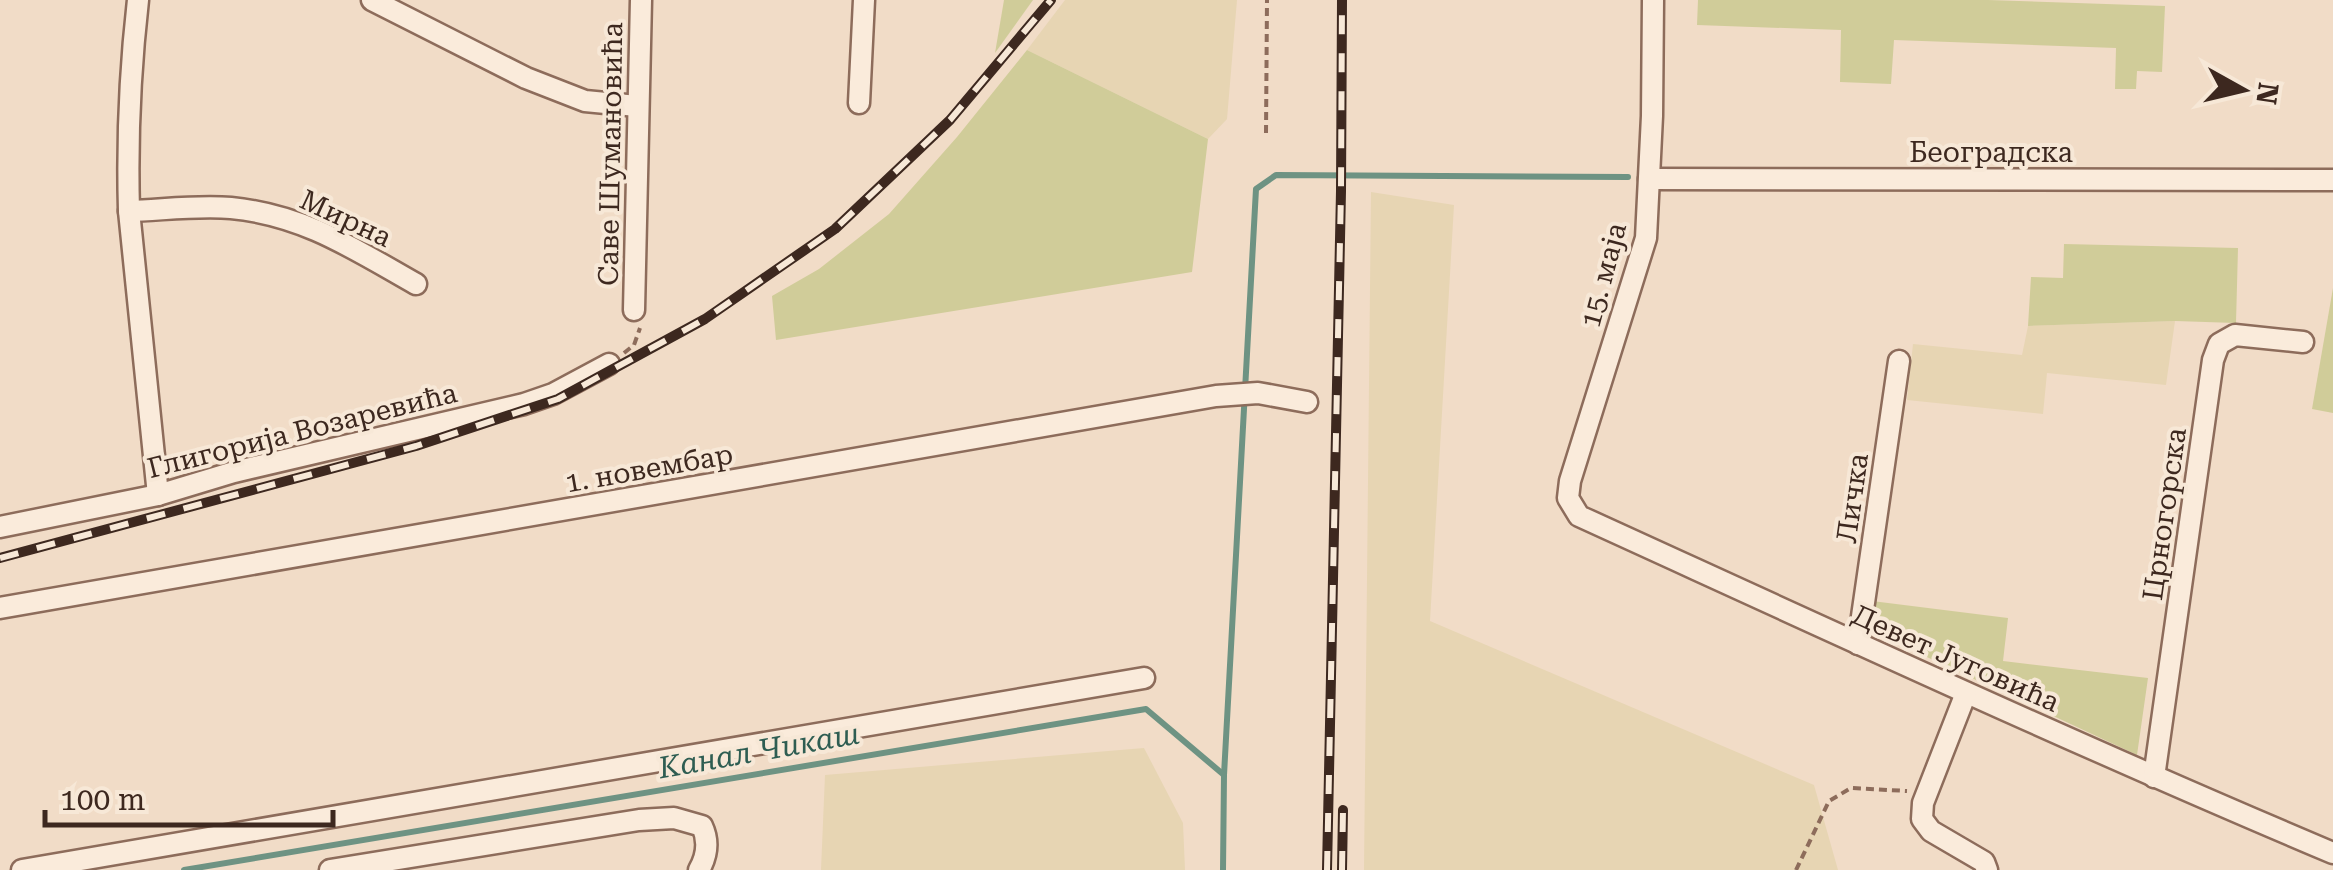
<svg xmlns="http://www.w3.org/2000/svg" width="2333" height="870" font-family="'Roboto Serif',serif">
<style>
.farmland{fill:#e7d5b3}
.green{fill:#d0cc99}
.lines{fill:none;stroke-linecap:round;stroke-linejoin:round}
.stream{stroke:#6e9383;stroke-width:6}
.street-casing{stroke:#8d6c5b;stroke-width:25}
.path{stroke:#8d6c5b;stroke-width:4;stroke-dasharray:8 5;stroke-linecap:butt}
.street{stroke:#faebdb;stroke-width:20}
.rail-casing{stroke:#3d281f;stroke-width:10}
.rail{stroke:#f7e8d7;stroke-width:6;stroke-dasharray:19;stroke-linecap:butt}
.labels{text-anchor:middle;stroke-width:8;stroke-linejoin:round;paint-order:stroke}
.street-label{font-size:28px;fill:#3d281f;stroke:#f7e8d7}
.water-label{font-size:30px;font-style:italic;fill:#2e5d52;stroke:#f7e8d7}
</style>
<rect width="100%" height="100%" fill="#f1dcc7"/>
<!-- farmland -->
<g class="farmland">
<path d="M1065 0H1237L1227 119 1208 139 1027 50Z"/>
<path d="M1371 192 1454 205 1430 621 1814 785 1838 870H1364Z"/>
<path d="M2175 321 2166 385 2047 373 2043 414 1907 400 1913 344 2022 355 2028 326Z"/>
<path d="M1144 748 1183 823 1185 870H821L825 775Z"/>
</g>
<!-- green -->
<g class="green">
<path d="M1004 0H1033L995 53Z"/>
<path d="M1698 0H1988L2165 6 2162 72 2137 71 2136 89H2115L2116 48 1894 40 1891 84 1840 82 1841 30 1697 25Z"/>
<path d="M1027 50 1208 139 1192 272 776 340 772 296 819 269 889 214 957 137Z"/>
<path d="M2064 244 2238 248 2236 323 2175 321 2028 326 2031 277 2063 278Z"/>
<path d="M2333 288V413L2312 409Z"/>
<path d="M1872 601 2008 618 2003 661 2148 678 2137 755 1869 630Z"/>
</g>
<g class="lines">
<!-- stream -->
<g class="stream">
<path d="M1224 775 1256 189 1276 175 1628 177"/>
<path d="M184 870 1146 709 1224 775 1223 870"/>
</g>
<defs>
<g id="street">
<path d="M138 0C130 70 127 141 129 211L158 495"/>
<path d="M372 0 526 78 585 101 637 106"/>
<path d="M1653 0 1652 116 1646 238 1570 481 1568 498 1579 516C1829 630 2079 746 2333 853"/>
<path d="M859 103 864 0"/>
<path d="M1649 179 2333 180"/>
<path d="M129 211C162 210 198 205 231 208 304 215 354 249 416 284"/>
<path d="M634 310 641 0"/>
<path d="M0 527 158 495 234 472 524 404 553 394 609 364"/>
<path d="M0 608 1216 396 1258 393 1307 402"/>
<path d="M1858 644 1899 361"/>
<path d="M1966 693 1923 803 1922 819 1931 831 1984 862 1987 870"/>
<path d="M2154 777 2213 360 2219 344 2235 335 2303 342"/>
<path d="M22 870 1144 678"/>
<path d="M330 870 639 820 674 818 702 826C709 841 707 856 699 870"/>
</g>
</defs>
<!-- street casing -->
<use href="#street" class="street-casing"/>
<!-- path -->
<g class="path">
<path d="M1266 133 1267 0"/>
<path d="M624 353 634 345 640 328"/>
<path d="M1796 870 1829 801 1851 788 1907 791"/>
</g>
<!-- street -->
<use href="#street" class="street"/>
<defs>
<g id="rail">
<path d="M0 558 416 446 558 399 705 319 835 229 950 120 1051 0"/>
<path d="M1327 870 1341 191 1342 0"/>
<path d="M1342 870 1343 810"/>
</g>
</defs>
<!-- rail casing -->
<use href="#rail" class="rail-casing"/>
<!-- rail -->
<use href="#rail" class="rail"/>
</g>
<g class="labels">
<!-- street labels -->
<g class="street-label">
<text x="1991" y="162">Београдска</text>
<text transform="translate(610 154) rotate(-89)" y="10">Саве Шумановића</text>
<text transform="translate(346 218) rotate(25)" y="10">Мирна</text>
<text transform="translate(1603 275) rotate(-75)" y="10">15. маја</text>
<text transform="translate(302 430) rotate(-14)" y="10">Глигорија Возаревића</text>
<text transform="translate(649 468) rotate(-10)" y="10">1. новембар</text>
<text transform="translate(1852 498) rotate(-82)" y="10">Личка</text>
<text transform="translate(2164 514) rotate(-82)" y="10">Црногорска</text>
<text transform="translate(1956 658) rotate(24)" y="10">Девет Југовића</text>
</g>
<!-- water labels -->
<g class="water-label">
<text transform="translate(759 751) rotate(-10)" y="10">Канал Чикаш</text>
</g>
</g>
<!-- north arrow -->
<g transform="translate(2243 90) rotate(98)" stroke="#f7e8d7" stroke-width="8" paint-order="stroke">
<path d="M0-8L18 38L0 25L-18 38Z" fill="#3d281f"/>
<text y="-15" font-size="28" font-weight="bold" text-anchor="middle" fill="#3d281f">N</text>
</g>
<!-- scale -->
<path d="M45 810v15h288v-15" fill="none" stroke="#3d281f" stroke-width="5"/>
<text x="60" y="810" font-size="30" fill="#3d281f" stroke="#f7e8d7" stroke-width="8" paint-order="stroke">100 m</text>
</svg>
